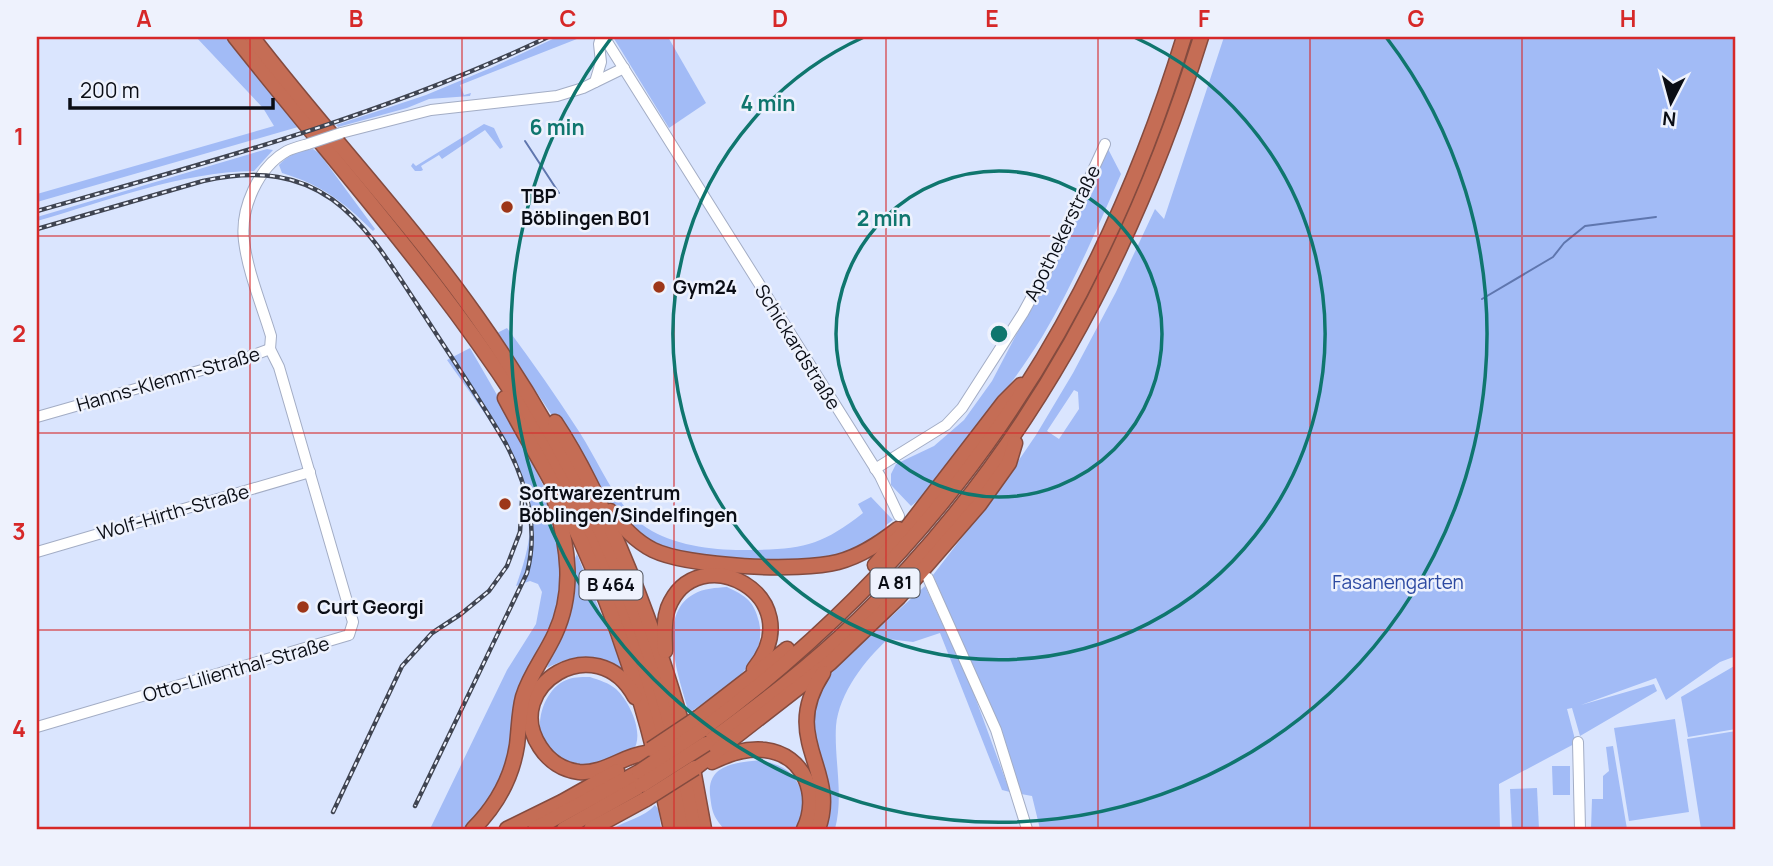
<svg xmlns="http://www.w3.org/2000/svg" width="1773" height="866" font-family="Manrope,sans-serif">
<style>
.green{fill:#a2bbf6;fill-rule:evenodd}
.lines{fill:none;stroke-linecap:round;stroke-linejoin:round}
.stream{stroke:#5f76ae;stroke-width:2}
.minor-casing{stroke:#a3adc5;stroke-width:12}
.highway-casing{stroke:#844b3f;stroke-width:17}
.minor{stroke:#fff;stroke-width:10}
.highway{stroke:#c56d55;stroke-width:14}
.rail-casing{stroke:#3f4451;stroke-width:4.5}
.rail{stroke:#eef2fd;stroke-width:2;stroke-dasharray:5;stroke-linecap:butt}
.minor-bridge-casing{stroke:#a3adc5;stroke-width:12;stroke-linecap:butt}
.highway-bridge-casing{stroke:#844b3f;stroke-width:17;stroke-linecap:butt}
.minor-bridge{stroke:#fff;stroke-width:10}
.highway-bridge{stroke:#c56d55;stroke-width:14}
.grid{fill:none;stroke:#d62828;stroke-width:2;stroke-opacity:0.55}
.ring{fill:none;stroke:#0f766e;stroke-width:3.5}
.poi-dot{fill:#9d3618;stroke:#eef2fd;stroke-width:2.5}
.labels{text-anchor:middle;stroke-width:5;stroke-linejoin:round;paint-order:stroke}
.shield{fill:#eef2fd;stroke:#4e525b;stroke-width:2}
.shield-label{font-size:18px;font-weight:bold;fill:#0a0d15}
.poi-label{font-size:19px;font-weight:bold;fill:#0a0d15;stroke:#eef2fd;text-anchor:start}
.street-label{font-size:19px;fill:#0a0d15;stroke:#eef2fd}
.park-label{font-size:19px;fill:#2d4aa2;stroke:#eef2fd}
.centre{fill:#0f766e;stroke:#eef2fd;stroke-width:3.5}
.ring-label{font-size:21px;text-anchor:middle;font-weight:bold;fill:#0f766e;stroke:#eef2fd;stroke-width:5;stroke-linejoin:round;paint-order:stroke}
.neatline{fill:none;stroke:#d62828;stroke-width:2.5}
.grid-label{font-size:23px;text-anchor:middle;font-weight:bold;fill:#d62828}
</style>
<rect width="100%" height="100%" fill="#dae5fe"/>
<!-- green -->
<g class="green">
<path d="M196 37H225L298 127 37 202V194L274 126 263 108Z"/>
<path d="M557 37H582L460 85 464 95 471 93 470 96 429 99 407 108 338 127 336 125 426 95 493 67Z"/>
<path d="M613 37H668L706 103 669 128Z"/>
<path d="M1224 37H1736V656L1720 662 1666 700 1656 678 1581 705 1654 684 1657 691 1580 736 1572 708 1567 709 1576 743 1499 784 1500 829H1040L1032 796 1021 794 990 709 933 575 997 492 1036 435 1073 373 1116 292 1155 209 1164 219ZM1074 390 1078 392 1079 409 1059 439 1047 431Z"/>
<path d="M484 124 494 128 503 147 500 149 485 130 442 159 439 155 421 166 423 170 421 171H415L411 166 413 163 416 166Z"/>
<path d="M1107 147 1121 174C1097 229 1073 285 1042 337 1006 395 962 446 920 499L911 506 891 485V474L896 464 934 446 964 420 992 381 1038 293Z"/>
<path d="M267 149 273 150 254 171C180 172 107 201 37 221V217Z"/>
<path d="M313 149 319 153 375 229 373 231C342 201 324 186 282 173L279 165C289 154 299 151 313 149Z"/>
<path d="M507 328C532 362 557 397 580 433 599 462 617 509 647 528 675 546 717 551 750 550 803 549 821 546 863 513L858 504 871 497 893 520 885 526 889 533 875 544 809 565 702 560 654 547 613 513 579 456 497 333Z"/>
<path d="M470 348 508 414 549 497 562 549 561 602 503 781 468 829H430L507 670 536 624 542 592 538 584 530 581 516 586C523 567 529 547 530 528 531 469 479 406 447 360Z"/>
<path d="M577 554 623 668 621 669C592 652 576 654 547 668L573 583 574 560Z"/>
<path d="M925 586 971 686 1010 792 1002 790 940 633 913 642 888 639C865 660 839 693 836 726 834 760 844 795 835 829H824L821 768 810 712 828 674Z"/>
<path d="M727 587C746 596 754 601 759 622 769 666 719 693 689 713 680 681 655 615 694 594 704 588 716 588 727 587Z"/>
<path d="M1736 665V729L1688 737 1681 697Z"/>
<path d="M590 677C599 680 609 683 616 689 630 702 645 734 633 751 621 756 606 765 593 766 578 767 559 763 549 751 530 730 543 687 569 679 575 677 584 677 590 677Z"/>
<path d="M1675 719 1689 812 1629 821 1614 728Z"/>
<path d="M1736 731V829H1701L1687 739Z"/>
<path d="M1613 746 1627 829H1591L1592 799H1603V776L1609 771 1606 747Z"/>
<path d="M761 760C771 763 780 765 788 771 804 785 810 812 797 829H724C713 816 712 812 710 795 707 763 738 763 761 760Z"/>
<path d="M1552 766H1570V795H1553Z"/>
<path d="M1537 788 1539 829H1512L1510 789Z"/>
<path d="M655 805 659 810 661 829H612C625 821 645 817 655 805Z"/>
</g>
<g class="lines">
<!-- stream -->
<g class="stream">
<path d="M525 141 559 193"/>
<path d="M1482 299 1553 257 1564 243 1585 226 1656 217"/>
</g>
<defs>
<g id="minor">
<path d="M604 37 880 476 899 516"/>
<path d="M595 82 601 62 599 44 601 37"/>
<path d="M341 133 431 110 557 96 583 88 624 68"/>
<path d="M270 349 271 336C262 306 248 273 244 241 240 209 258 167 287 151 293 148 301 146 308 144"/>
<path d="M37 417 251 356 270 349"/>
<path d="M875 469 946 425 962 408 1023 313 1051 262 1105 144"/>
<path d="M37 552 310 472"/>
<path d="M928 578 996 730 1027 829"/>
<path d="M37 727 349 635 353 622 279 367 270 349"/>
<path d="M1578 742 1580 829"/>
</g>
<g id="highway">
<path d="M235 37C338 167 451 291 538 433 554 460 568 490 581 518 617 594 645 671 665 753"/>
<path d="M252 37C325 132 408 219 477 317 569 447 638 591 676 746"/>
<path d="M505 398C525 436 548 473 567 511 605 590 635 673 656 759"/>
<path d="M555 422C581 461 600 503 619 546 646 609 668 673 686 739"/>
<path d="M610 511C622 526 635 541 653 550 688 567 800 572 838 562 861 556 880 543 898 529"/>
<path d="M875 565 907 528 1004 402 1021 385"/>
<path d="M665 651C665 637 663 622 668 608 697 535 813 596 754 669"/>
<path d="M635 697C597 626 500 686 540 747 549 761 563 770 579 772 605 774 622 756 646 753"/>
<path d="M699 717 787 649"/>
<path d="M702 730C945 550 1096 325 1184 37"/>
<path d="M706 744C759 705 811 666 858 620 1024 460 1133 256 1201 37"/>
<path d="M691 758 704 829"/>
<path d="M712 762C728 754 747 748 765 750 805 755 820 796 804 829"/>
<path d="M681 765 694 829"/>
<path d="M695 768 830 663 899 597 979 505 1009 463 1015 443"/>
<path d="M670 772 681 829"/>
<path d="M660 779 671 829"/>
<path d="M473 829C496 806 512 778 517 745 519 729 519 712 523 697 530 674 545 656 555 634 575 591 568 546 555 502"/>
<path d="M507 829 562 802 617 771"/>
<path d="M535 829 639 772"/>
<path d="M564 829 642 785"/>
<path d="M591 829 646 799"/>
<path d="M818 829C840 769 779 740 823 673"/>
</g>
</defs>
<!-- minor casing -->
<use href="#minor" class="minor-casing"/>
<!-- highway casing -->
<use href="#highway" class="highway-casing"/>
<!-- minor -->
<use href="#minor" class="minor"/>
<!-- highway -->
<use href="#highway" class="highway"/>
<defs>
<g id="rail">
<path d="M37 211C210 162 385 115 548 37"/>
<path d="M37 229 203 181C329 153 366 227 426 318 453 360 481 401 506 444 527 484 539 528 527 573L415 806"/>
<path d="M333 812 402 666 432 633 461 614 489 591 507 566 520 532 522 501"/>
</g>
</defs>
<!-- rail casing -->
<use href="#rail" class="rail-casing"/>
<!-- rail -->
<use href="#rail" class="rail"/>
<defs>
<path id="minor-bridge" d="M308 144 341 133"/>
<g id="highway-bridge">
<path d="M651 749 699 717"/>
<path d="M639 772 702 730"/>
<path d="M642 785 706 744"/>
<path d="M646 799 695 768"/>
</g>
</defs>
<!-- minor-bridge casing -->
<use href="#minor-bridge" class="minor-bridge-casing"/>
<!-- highway-bridge casing -->
<use href="#highway-bridge" class="highway-bridge-casing"/>
<!-- minor-bridge -->
<use href="#minor-bridge" class="minor-bridge"/>
<!-- highway-bridge -->
<use href="#highway-bridge" class="highway-bridge"/>
</g>
<!-- grid -->
<path class="grid" d="M250 37V829M462 37V829M674 37V829M886 37V829M1098 37V829M1310 37V829M1522 37V829M37 236H1736M37 433H1736M37 630H1736"/>
<!-- distance rings -->
<g class="ring">
<circle cx="999" cy="334" r="163"/>
<path d="M1134 37A326 326 0 1 1 864 37"/>
<path d="M1386 37A488 488 0 1 1 612 37"/>
</g>
<!-- markers -->
<g class="poi-dot">
<circle cx="507" cy="207" r="7"/>
<circle cx="659" cy="287" r="7"/>
<circle cx="505" cy="504" r="7"/>
<circle cx="303" cy="607" r="7"/>
</g>
<g class="labels">
<!-- shield labels -->
<g class="shield">
<rect x="870.5" y="568.5" width="49" height="29" rx="5"/>
<rect x="579.5" y="570.5" width="63" height="29" rx="5"/>
</g>
<g class="shield-label">
<text x="895" y="589">A 81</text>
<text x="611" y="591">B 464</text>
</g>
<!-- poi labels -->
<g class="poi-label">
<text x="521" y="203">TBP<tspan x="521" dy="22">Böblingen B01</tspan></text>
<text x="673" y="294">Gym24</text>
<text x="519" y="500">Softwarezentrum<tspan x="519" dy="22">Böblingen/Sindelfingen</tspan></text>
<text x="317" y="614">Curt Georgi</text>
</g>
<!-- street labels -->
<g class="street-label">
<text transform="translate(1062 233) rotate(-64)" y="7">Apothekerstraße</text>
<text transform="translate(798 347) rotate(58)" y="7">Schickardstraße</text>
<text transform="translate(168 379) rotate(-16)" y="7">Hanns-Klemm-Straße</text>
<text transform="translate(173 512) rotate(-16)" y="7">Wolf-Hirth-Straße</text>
<text transform="translate(236 669) rotate(-16)" y="7">Otto-Lilienthal-Straße</text>
</g>
<!-- park labels -->
<g class="park-label">
<text x="1398" y="589">Fasanengarten</text>
</g>
</g>
<circle cx="999" cy="334" r="10" class="centre"/>
<g class="ring-label">
<text x="768" y="111">4 min</text>
<text x="557" y="135">6 min</text>
<text x="884" y="226">2 min</text>
</g>
<!-- border -->
<rect width="1773" height="866" fill="none" stroke="#eef2fd" stroke-width="77"/>
<!-- north arrow -->
<g transform="translate(1671 102) rotate(186)" stroke="#eef2fd" stroke-width="5" paint-order="stroke">
<path d="M0-5L12 26L0 18L-12 26Z" fill="#0a0d15"/>
<text y="-10" font-size="19" font-weight="bold" text-anchor="middle" fill="#0a0d15">N</text>
</g>
<!-- scale -->
<path d="M70 98v10h203v-10" fill="none" stroke="#0a0d15" stroke-width="3.5"/>
<text x="80" y="98" font-size="21" fill="#0a0d15" stroke="#eef2fd" stroke-width="5" paint-order="stroke">200 m</text>
<rect x="38" y="38" width="1696" height="790" class="neatline"/>
<g class="grid-label">
<text x="144" y="27">A</text>
<text x="356" y="27">B</text>
<text x="568" y="27">C</text>
<text x="780" y="27">D</text>
<text x="992" y="27">E</text>
<text x="1204" y="27">F</text>
<text x="1416" y="27">G</text>
<text x="1628" y="27">H</text>
<text x="19" y="145">1</text>
<text x="19" y="342">2</text>
<text x="19" y="540">3</text>
<text x="19" y="737">4</text>
</g>
</svg>
